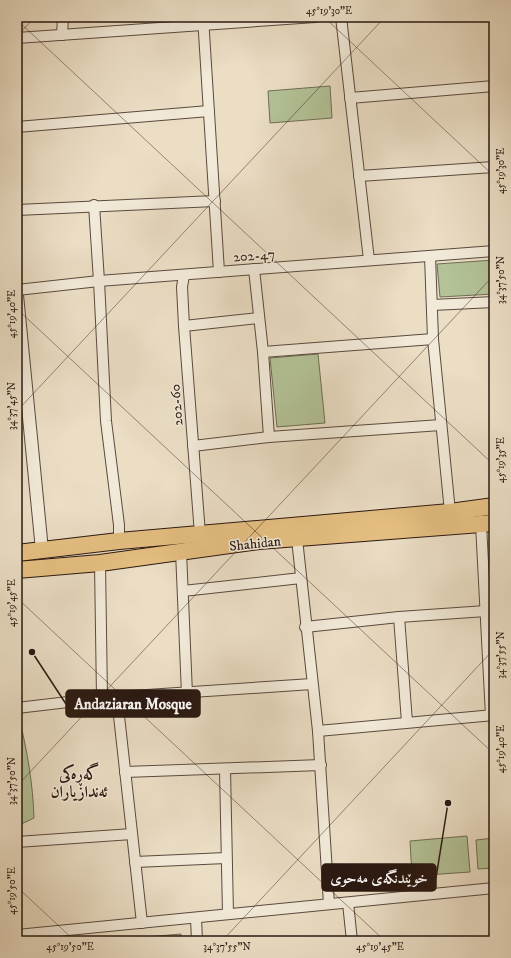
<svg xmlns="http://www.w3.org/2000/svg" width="511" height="958" font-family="'IM FELL DW Pica',Amiri,serif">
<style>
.green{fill:#b3c297;stroke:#6e6d54}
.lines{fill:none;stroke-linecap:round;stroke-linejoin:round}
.minor-casing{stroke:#5a4a3e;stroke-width:12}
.tertiary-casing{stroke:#5a4a3e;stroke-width:14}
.primary-casing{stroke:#2a1811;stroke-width:18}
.minor{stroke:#f2ead9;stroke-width:10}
.tertiary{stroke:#f2ead9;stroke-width:12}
.primary{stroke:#e6bf82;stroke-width:16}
.ticks{fill:none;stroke:#2a1811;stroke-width:1;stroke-opacity:0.45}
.labels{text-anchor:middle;stroke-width:3;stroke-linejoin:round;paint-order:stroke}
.street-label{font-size:14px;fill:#2a1811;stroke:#f2ead9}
.quarter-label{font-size:16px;font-weight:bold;fill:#2a1811;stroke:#f2ead9}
.leader{fill:none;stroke:#2a1811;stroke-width:1.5}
.callout-dot{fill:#2a1811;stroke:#f2ead9;stroke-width:1.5}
.callout{fill:#2a1811;stroke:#2a1811;stroke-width:1.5}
.callout-label{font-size:15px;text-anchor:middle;font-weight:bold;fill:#fff}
.neatline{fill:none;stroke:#2a1811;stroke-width:1.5}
.ticks-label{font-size:10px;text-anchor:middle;fill:#2a1811}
</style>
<rect width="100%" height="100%" fill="#ebdec5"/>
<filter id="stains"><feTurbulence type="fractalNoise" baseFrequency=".005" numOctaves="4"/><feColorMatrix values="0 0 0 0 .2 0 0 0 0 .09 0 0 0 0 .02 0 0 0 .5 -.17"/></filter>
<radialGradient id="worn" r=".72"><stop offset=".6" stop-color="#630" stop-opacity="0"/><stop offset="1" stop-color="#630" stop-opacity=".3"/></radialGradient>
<!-- green -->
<g class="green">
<path d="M330 86 332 118 270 123 268 91Z"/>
<path d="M494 260V294L440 297 437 264Z"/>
<path d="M318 354 325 423 277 427 270 358Z"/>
<path d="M19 717C27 750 33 784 34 818L17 826V718Z"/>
<path d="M467 836 470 872 412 876 410 841Z"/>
<path d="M494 838V868L478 869 476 840Z"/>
<path d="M181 934V941H100Z"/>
</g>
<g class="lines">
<defs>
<g id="minor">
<path d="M203 17 219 272"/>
<path d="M341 17 369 260"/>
<path d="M62 35 63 17"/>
<path d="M17 38 315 17"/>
<path d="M350 98 494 86"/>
<path d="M17 127 209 111"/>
<path d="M359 176 494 167"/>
<path d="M94 205 99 281 106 421 119 525V541"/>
<path d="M17 210 215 201"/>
<path d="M430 256 433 339 450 512"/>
<path d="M254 269 263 352 269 437"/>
<path d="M184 275 182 287 184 326 200 534"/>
<path d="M17 290 99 281 494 251"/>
<path d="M432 305 494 302"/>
<path d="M184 326 258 318"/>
<path d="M263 352 433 339"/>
<path d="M193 446 269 437 441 425"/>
<path d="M481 524 491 716"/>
<path d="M297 539 318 731 329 904"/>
<path d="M181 551 187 694"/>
<path d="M100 563 102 698"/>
<path d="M183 591 301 578"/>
<path d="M399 617 407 722"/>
<path d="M305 627 399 617 486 611"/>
<path d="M117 698 142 923"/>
<path d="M17 708 102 698 312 684"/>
<path d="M318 731 494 715"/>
<path d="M225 769 228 914"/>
<path d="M125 772 321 765"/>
<path d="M17 842 132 834"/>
<path d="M135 862 226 858"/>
<path d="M348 903 352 941"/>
<path d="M196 918 197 941"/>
<path d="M17 935 494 888"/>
</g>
<path id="tertiary" d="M17 295 42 550"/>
<g id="primary">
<path d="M17 553 119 541 450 512 494 506"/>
<path d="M17 570 100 563 259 541 494 523"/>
</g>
</defs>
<!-- minor casing -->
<use href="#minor" class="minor-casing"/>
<!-- tertiary casing -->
<use href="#tertiary" class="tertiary-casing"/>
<!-- primary casing -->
<use href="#primary" class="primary-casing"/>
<!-- minor -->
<use href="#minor" class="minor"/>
<!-- tertiary -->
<use href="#tertiary" class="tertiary"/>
<!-- primary -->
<use href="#primary" class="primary"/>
</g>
<!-- ticks -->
<path class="ticks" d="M324 17 494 176M17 20 494 465M17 36 35 17M17 309 494 754M17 411 385 17M17 598 385 941M17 786 494 275M17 887 75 941M222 941 494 649"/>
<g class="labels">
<!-- street labels -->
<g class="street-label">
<text transform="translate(254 255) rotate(-4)" y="5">202-47</text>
<text transform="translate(176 405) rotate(-94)" y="5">202-60</text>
<text transform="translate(255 543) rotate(-6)" y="5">Shahidan</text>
</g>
<!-- quarter labels -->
<g class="quarter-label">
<text x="79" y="779">گەڕەکی<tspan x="79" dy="18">ئەندازیاران</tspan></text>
</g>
</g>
<!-- callouts -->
<path class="leader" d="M32 652L66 704M448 803L436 878"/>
<g class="callout-dot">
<circle cx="32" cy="652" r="4"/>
<circle cx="448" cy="803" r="4"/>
</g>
<g class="callout">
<rect x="66" y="690" width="134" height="27" rx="4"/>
<rect x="322" y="864" width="114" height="27" rx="4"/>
</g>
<g class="callout-label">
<text x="133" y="709">Andaziaran Mosque</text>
<text x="379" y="883">خوێندنگەی مەحوی</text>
</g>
<!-- margin -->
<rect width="511" height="958" fill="none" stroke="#ebdec5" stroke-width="44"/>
<rect x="22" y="22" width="467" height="914" class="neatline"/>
<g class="ticks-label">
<text x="329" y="14">45°19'30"E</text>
<text transform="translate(500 171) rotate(-90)" y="4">45°19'30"E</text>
<text transform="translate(500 280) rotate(-90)" y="4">34°37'50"N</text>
<text transform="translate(11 314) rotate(-90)" y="4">45°19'40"E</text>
<text transform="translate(11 406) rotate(-90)" y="4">34°37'45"N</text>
<text transform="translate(500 460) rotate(-90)" y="4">45°19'35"E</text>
<text transform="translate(11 603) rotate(-90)" y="4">45°19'45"E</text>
<text transform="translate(500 655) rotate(-90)" y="4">34°37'55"N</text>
<text transform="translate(500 749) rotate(-90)" y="4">45°19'40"E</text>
<text transform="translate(11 781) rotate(-90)" y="4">34°37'50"N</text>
<text transform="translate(11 891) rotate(-90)" y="4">45°19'50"E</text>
<text x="70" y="950">45°19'50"E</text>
<text x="227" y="950">34°37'55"N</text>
<text x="380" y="950">45°19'45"E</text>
</g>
<rect width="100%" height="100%" filter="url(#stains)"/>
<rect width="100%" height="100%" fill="url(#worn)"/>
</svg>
